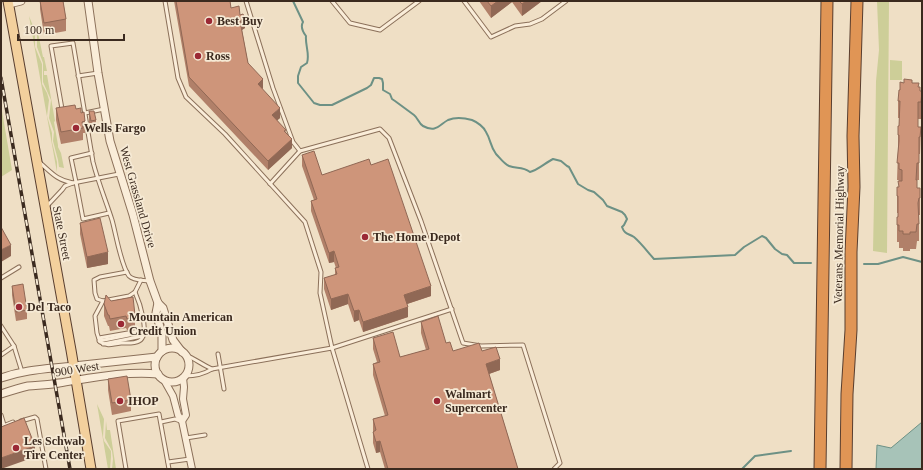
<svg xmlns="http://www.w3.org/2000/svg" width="923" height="470" font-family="Georgia,serif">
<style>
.green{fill:#cdce98}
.water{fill:#a7c3b8;stroke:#6d9185}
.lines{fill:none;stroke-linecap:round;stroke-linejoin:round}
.stream{stroke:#6d9185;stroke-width:2}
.service-casing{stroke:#8b705a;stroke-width:5}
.minor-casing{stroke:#8b705a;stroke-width:8}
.tertiary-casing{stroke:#8b705a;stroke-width:9}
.primary-casing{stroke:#593e2f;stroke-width:11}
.motorway-casing{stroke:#593e2f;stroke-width:13}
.service{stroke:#faedd9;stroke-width:3}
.minor{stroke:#faedd9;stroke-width:6}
.tertiary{stroke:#faedd9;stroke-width:7}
.primary{stroke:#f3d09d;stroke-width:9}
.motorway{stroke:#e09555;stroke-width:11}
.rail-casing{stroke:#3b2a1f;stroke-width:3.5}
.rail{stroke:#f6ead5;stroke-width:2;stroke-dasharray:6;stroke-linecap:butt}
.wall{fill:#b18069}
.shaded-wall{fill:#906855}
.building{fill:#ce957a;stroke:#906855}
.poi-dot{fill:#9b2935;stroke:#f6ead5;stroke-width:1.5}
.labels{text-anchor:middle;stroke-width:3.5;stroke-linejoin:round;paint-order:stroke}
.poi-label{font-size:12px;font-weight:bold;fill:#3b2a1f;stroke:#f6ead5;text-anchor:start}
.street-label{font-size:12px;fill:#3b2a1f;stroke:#f6ead5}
</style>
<rect width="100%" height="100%" fill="#efdfc5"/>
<!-- green -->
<g class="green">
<path d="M877 1H889L887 253 873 251 875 148 876 81 879 50Z"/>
<path d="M29 16 35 31V47L42 64V84L47 93 49 100 47 116 52 133V142L57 162V172L56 167Z"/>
<path d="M36 28H37L43 57H44L47 71H44V75H47L55 121 54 122 58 145V147L61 153 64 168 59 167 58 160 53 141 54 132 49 118 51 100 43 82V63L37 47V32Z"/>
<path d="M890 60 902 61V80H890Z"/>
<path d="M1 105 12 170 1 177Z"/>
<path d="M97 404 104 419 103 437 104 441 111 451V457L110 469H108Z"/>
<path d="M106 421 107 430H110L116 469H112L113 459 112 451 105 438Z"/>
</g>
<!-- water -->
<path class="water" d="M922 422V469H876L877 445 891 448Z"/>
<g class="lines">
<!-- stream -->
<g class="stream">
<path d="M293 1 303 22C300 27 303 32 306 36 305 45 310 54 307 63L301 67 298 76V83L314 103 320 105H332L367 88 371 85 374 78H379L382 79 383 83V90L390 94 392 99 395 101 414 115C418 118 419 124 423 126 436 133 439 125 448 120 455 117 465 118 472 120 477 122 484 127 486 132 491 140 490 146 496 154 500 158 504 164 509 166 517 169 522 166 530 172 538 170 545 163 553 159L561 161 567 166 569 167 578 184 588 190 594 192 603 200 607 206 622 212 625 215 627 219 624 225 622 227C625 235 628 233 634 237 641 243 647 251 654 259L735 255 744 247 762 236 766 238 775 249 782 254 787 255 794 263H811"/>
<path d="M837 263 838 264"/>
<path d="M864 264H878L903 257 922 262"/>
<path d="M742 469 755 456 791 451"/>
</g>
<defs>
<g id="service">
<path d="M165 1 178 78 186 97 225 134 305 222 321 272 320 293 332 348 368 469"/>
<path d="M246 1 273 88 293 142 300 151"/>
<path d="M332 1 350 23 380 30 419 1"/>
<path d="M464 1 491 37 515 26 530 24 542 19 566 1"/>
<path d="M78 76 98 73"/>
<path d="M62 109 51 46 73 43 93 162C98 182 106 201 112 220 116 234 121 266 129 276 134 281 142 280 149 281"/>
<path d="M85 113 104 109"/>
<path d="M92 153 71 158 76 182 83 219 109 213"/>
<path d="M39 162C51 172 56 180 73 183"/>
<path d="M270 184 300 151 380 129 389 138 421 221 463 343 481 346 523 345 560 463 554 469"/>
<path d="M47 206 62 190 65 186 73 183 119 174"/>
<path d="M127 272 100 277 94 280 95 293 97 299 103 301 129 296 135 292 141 280"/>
<path d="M1 278 19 267"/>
<path d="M103 301 95 316 97 333 100 342C110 347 111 344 121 343 126 343 134 344 139 341 151 335 139 301 135 292"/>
<path d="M1 326 14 346"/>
<path d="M99 338 145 330"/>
<path d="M99 341 144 332"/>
<path d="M103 344 143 336"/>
<path d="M218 354 224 389"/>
<path d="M1 355 14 346 22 372"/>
<path d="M186 355C195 359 203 365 212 369"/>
<path d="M185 376C194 376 204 374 212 369L332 348 452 309"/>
<path d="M1 415 4 425"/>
<path d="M21 421 35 417 37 419 46 469"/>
<path d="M161 422 175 419 180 421"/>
<path d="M1 427 13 422"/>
<path d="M186 438 205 435"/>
<path d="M168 462 190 459"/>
<path d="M126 469 118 421 159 414 169 469"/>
</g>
<g id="minor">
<path d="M164 380 173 396 178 415 182 421 192 469"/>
<path d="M182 421 186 415 183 399 184 387 183 378"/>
</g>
<g id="tertiary">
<path d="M88 1 98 73 110 141 133 215 150 281 158 303 163 308 173 340 182 352"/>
<path d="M9 4 21 1"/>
<path d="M158 303 156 313 162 334V351"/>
<circle cx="172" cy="365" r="17"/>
<path d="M1 378C26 369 49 369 74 366 102 363 129 360 157 357"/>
<path d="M1 394C10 391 19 388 28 386 38 385 49 385 59 383 92 378 125 371 158 374"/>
</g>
<path id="primary" d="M8 1 71 350 91 469"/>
<g id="motorway">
<path d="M820 469 827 1"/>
<path d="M846 469 847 394 851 330V252L854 187 853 136 857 1"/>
</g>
</defs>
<!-- service casing -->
<use href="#service" class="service-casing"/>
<!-- minor casing -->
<use href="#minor" class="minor-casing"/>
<!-- tertiary casing -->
<use href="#tertiary" class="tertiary-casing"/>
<!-- primary casing -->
<use href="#primary" class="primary-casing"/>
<!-- motorway casing -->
<use href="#motorway" class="motorway-casing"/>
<!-- service -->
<use href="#service" class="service"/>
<!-- minor -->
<use href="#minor" class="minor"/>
<!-- tertiary -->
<use href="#tertiary" class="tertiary"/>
<!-- primary -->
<use href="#primary" class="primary"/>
<!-- motorway -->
<use href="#motorway" class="motorway"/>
<defs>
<path id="rail" d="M1 78 70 469"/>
</defs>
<!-- rail casing -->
<use href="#rail" class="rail-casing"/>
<!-- rail -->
<use href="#rail" class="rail"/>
</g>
<!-- wall -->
<g class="wall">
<path d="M40 1H63L66 19V31L44 35 40 9Z"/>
<path d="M174 1H230L231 8 240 15 245 28 242 30 248 63 263 88 262 89 280 118 277 120 286 132 292 148 268 170 189 86Z"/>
<path d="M479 1H542L522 16 512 2 491 18Z"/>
<path d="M912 83 918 87 920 91H922L921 119H918V127H921L920 154H919V180H917V188H920V215H919V241H917L916 249H910V251H903V248H899V242H897V217H898V213H897V187H899V180H897L898 151V126H899L900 118H898V101L900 90Z"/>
<path d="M56 108 76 109 81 113 85 121V133H83V140L61 144 56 120Z"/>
<path d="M89 111 96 120V131L91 132 89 123Z"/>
<path d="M302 155 322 175 371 165 431 296 407 304 408 317 363 332 359 320 354 322 348 304 331 310 324 289V278L335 275V268H336L334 262 329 263 311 211V201L314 200 302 166Z"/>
<path d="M80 223 108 264 87 268 80 234Z"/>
<path d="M12 286 27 310V319L16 321 12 295Z"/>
<path d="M111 301 135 315V329L127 330 126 328 110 331 109 326H108L104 316V304Z"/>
<path d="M421 322 446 343 453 351H482L500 370 489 374 518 469H385L380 452 376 453 373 443V419L385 416 373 375V364L377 362 373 349V338L400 357 426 350 421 333Z"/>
<path d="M108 379 131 400V411L112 415 108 390Z"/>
</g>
<!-- shaded-wall -->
<g class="shaded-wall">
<path d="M498 1H512V2L491 18V6Z"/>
<path d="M526 1H542L522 16V4Z"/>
<path d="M245 19V28L240 31V21Z"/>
<path d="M263 79V88L258 94V84Z"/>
<path d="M280 108V118L272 125V115Z"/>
<path d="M292 139V148L268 170V161Z"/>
<path d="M11 245V256L1 262V250Z"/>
<path d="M334 251V262L329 263V253Z"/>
<path d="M108 252V264L87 268V257Z"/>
<path d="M431 286V296L404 305V295Z"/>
<path d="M348 294V304L331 310V299Z"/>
<path d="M408 307V317L363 332V322Z"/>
<path d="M359 310V320L354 322V311Z"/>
<path d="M500 359V370L486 375V364Z"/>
<path d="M380 441V452L376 453V442Z"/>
<path d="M35 446V457L1 469V458Z"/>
</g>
<!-- building -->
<g class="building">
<path d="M40 1H63L66 19 44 23Z"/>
<path d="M176 1H230L231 8 239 6 240 15 243 14 245 19 240 21 248 63 263 79 258 84 280 108 272 115 286 130 284 131 292 139 268 161 189 77Z"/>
<path d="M487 1H498L491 6Z"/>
<path d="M519 1H526L522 4Z"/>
<path d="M904 79 912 80V83H919L918 87H920V91H922L921 102H918V127H921L920 137H919V163H917L916 180H917V188H920V198H919L918 203 919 224H917L916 232H910V234H903V231H899V225H897V217H898V196H897V187H899L898 181H902V170L899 169V163H897L899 141V135H898V126H899L900 101H898L899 90H900V82L904 83Z"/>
<path d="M75 105 76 109 81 108V113L84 112 85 121 82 122 83 128 61 132 56 108Z"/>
<path d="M89 111H94L96 120 91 121Z"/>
<path d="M314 151 322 175 369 159 371 165 388 159 431 286 404 295 408 307 363 322 359 310 354 311 348 294 331 299 324 278 337 274 335 268 339 267 334 251 329 253 311 201 317 199 302 155Z"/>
<path d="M100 218 108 252 87 257 80 223Z"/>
<path d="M1 227 11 245 1 250Z"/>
<path d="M23 284 27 310 16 312 12 286Z"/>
<path d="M106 295 111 301 133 297 135 315V317L127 319 126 316 110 319 109 315H108L104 304Z"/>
<path d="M438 316 446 343 450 342 453 351 479 343 482 351 496 347 500 359 486 364 518 469H388L380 441 376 442 373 432 376 430 373 419 388 415 373 364 380 362 373 338 393 332 400 357 429 349 421 322Z"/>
<path d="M127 376 131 400 112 403 108 379Z"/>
<path d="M24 418 35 446 1 458V427Z"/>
</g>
<!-- markers -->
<g class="poi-dot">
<circle cx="209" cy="21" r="4"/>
<circle cx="198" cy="56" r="4"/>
<circle cx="76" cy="128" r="4"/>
<circle cx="365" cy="237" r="4"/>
<circle cx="19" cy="307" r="4"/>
<circle cx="121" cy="324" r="4"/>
<circle cx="120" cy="401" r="4"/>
<circle cx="437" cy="401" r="4"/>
<circle cx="16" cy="448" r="4"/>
</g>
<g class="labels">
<!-- poi labels -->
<g class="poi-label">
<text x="217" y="25">Best Buy</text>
<text x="206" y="60">Ross</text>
<text x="84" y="132">Wells Fargo</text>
<text x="373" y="241">The Home Depot</text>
<text x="27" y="311">Del Taco</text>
<text x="129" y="321">Mountain American<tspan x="129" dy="14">Credit Union</tspan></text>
<text x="445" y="398">Walmart<tspan x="445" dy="14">Supercenter</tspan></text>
<text x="128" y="405">IHOP</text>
<text x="24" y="445">Les Schwab<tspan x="24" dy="14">Tire Center</tspan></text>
</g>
<!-- street labels -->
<g class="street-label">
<text transform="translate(138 197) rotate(74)" y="4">West Grassland Drive</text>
<text transform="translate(62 233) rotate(79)" y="4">State Street</text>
<text transform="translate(839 235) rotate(-89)" y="4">Veterans Memorial Highway</text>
<text transform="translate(77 369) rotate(-9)" y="4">900 West</text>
</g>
</g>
<!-- border -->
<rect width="923" height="470" fill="none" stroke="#3b2a1f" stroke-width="4"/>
<!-- scale -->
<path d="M18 34v6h106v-6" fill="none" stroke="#3b2a1f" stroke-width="2"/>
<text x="24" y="34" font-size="12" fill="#3b2a1f" stroke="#f6ead5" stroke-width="3" paint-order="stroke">100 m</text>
</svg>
